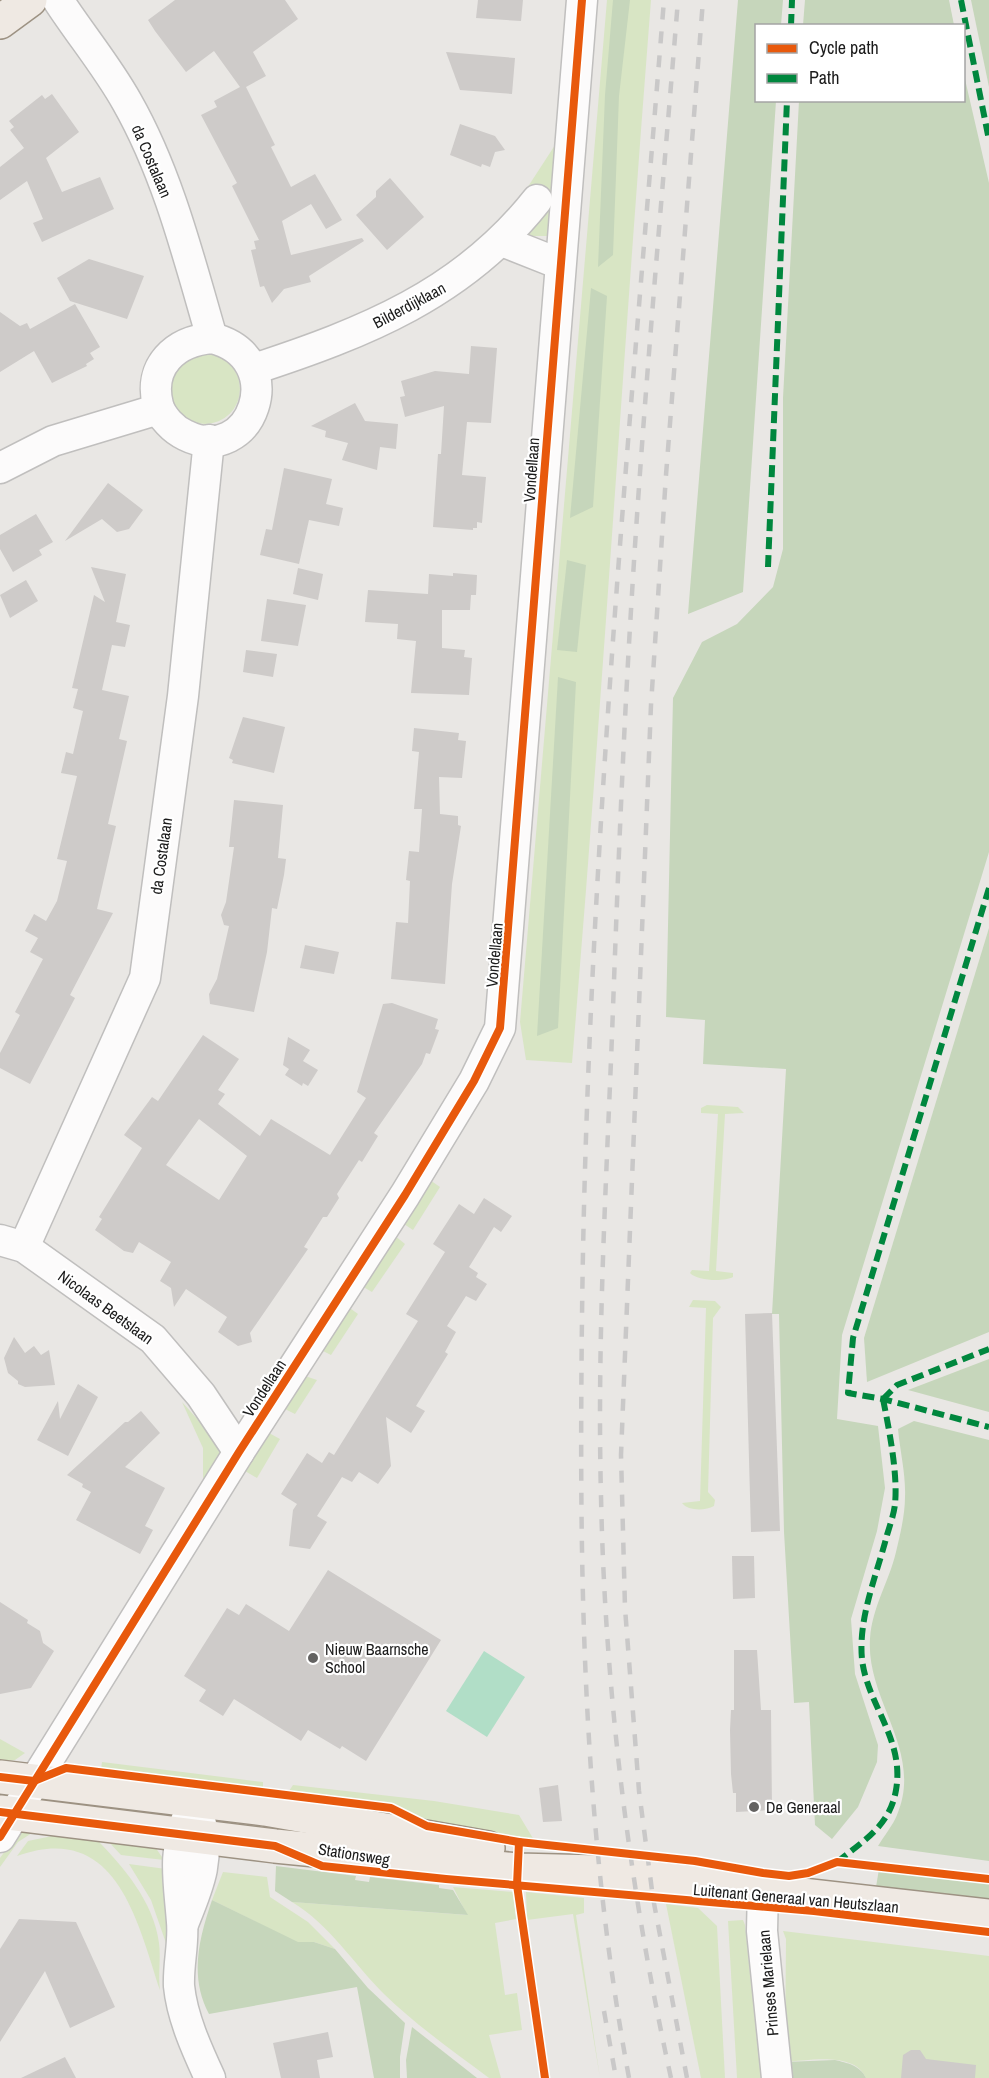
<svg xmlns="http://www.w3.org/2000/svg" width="989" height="2078" font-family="'Archivo Narrow',sans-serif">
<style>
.grass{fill:#d8e5c4}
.forest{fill:#c6d6bb}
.pitch{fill:#b1dec7}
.building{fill:#cecbc9;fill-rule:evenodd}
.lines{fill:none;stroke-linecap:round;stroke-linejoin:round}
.minor-casing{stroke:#c0bfbe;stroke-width:33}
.major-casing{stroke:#9d9283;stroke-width:36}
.minor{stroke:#fcfbfb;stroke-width:30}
.major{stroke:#efe9e3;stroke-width:33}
.rail{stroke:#c9c8c8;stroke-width:4.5;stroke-dasharray:12 12;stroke-linecap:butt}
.quiet{stroke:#00873e;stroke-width:6;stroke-dasharray:12 6;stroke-linecap:butt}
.cycleway-casing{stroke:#fff;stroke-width:11}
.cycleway{stroke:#e8590c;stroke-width:8}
.poi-dot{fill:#636261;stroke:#fff;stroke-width:2}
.labels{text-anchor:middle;stroke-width:4.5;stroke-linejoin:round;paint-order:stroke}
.street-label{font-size:16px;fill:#1b1b1b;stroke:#fff}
.poi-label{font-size:16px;fill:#1b1b1b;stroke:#fff;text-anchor:start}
</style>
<rect width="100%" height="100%" fill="#e9e7e4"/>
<!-- grass -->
<g class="grass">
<path d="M607 0H651C623 354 602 709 572 1063L526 1060 520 1022Z"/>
<path d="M559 139V170L547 236H528L546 201 518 202Z"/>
<circle cx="205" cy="389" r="35"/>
<path d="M707 1105 738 1107 744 1113 725 1114 716 1271 733 1273V1277C724 1282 697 1281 690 1273L692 1270 709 1271 718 1114 701 1113V1108Z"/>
<path d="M427 1178 440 1187 413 1230 398 1220Z"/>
<path d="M394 1235 405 1244 372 1292 360 1285Z"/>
<path d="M693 1300 715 1301 721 1307 713 1318 708 1492 715 1500 714 1506C705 1511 688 1511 682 1503L700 1501 706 1308 689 1307Z"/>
<path d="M347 1306 358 1314 331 1355 319 1349Z"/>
<path d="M305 1376 317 1380 295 1414 283 1408Z"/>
<path d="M182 1402 217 1441 220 1457 203 1483V1448Z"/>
<path d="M269 1433 280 1439 257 1478 245 1471Z"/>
<path d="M0 1739 25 1753 15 1760 0 1762Z"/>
<path d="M102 1762 263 1782V1788L101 1769Z"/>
<path d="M293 1785 434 1801 519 1815 534 1840 429 1822 391 1804 289 1791Z"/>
<path d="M21 1829 35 1831 18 1842 0 1867V1858Z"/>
<path d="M57 1835 95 1838C123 1866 154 1902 159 1943 161 1958 158 1974 160 1990 137 1920 116 1820 17 1856L28 1841Z"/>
<path d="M107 1840 153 1844 164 1860 121 1855Z"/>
<path d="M129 1864 166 1869 167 1946 151 1900Z"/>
<path d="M223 1872 267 1877 270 1897 308 1922 335 1949 314 1942 298 1943 212 1900Z"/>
<path d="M453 1887 513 1892 516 1919 495 1923 505 1995 517 1993 522 2030 489 2035 501 2078H489C453 2051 416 2025 384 1994 353 1963 330 1925 292 1902L467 1915Z"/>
<path d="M526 1892 584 1898V1913L576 1915 600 2078 573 1914 527 1920Z"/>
<path d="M666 1904 698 1908 717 1926 725 2078H701Z"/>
<path d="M743 1920 745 1925 761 2078H737L728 1921Z"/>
<path d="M783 1931 989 1956V2078H866C854 2051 808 2061 785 2062L786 1939Z"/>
</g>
<!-- forest -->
<g class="forest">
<path d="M613 0H630L619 96 613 255 598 267 605 95Z"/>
<path d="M738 0H783L781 25 756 26V100L776 101 743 592 688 614Z"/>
<path d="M805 0H949L954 25H803Z"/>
<path d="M971 0H989V87Z"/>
<path d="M964 75 989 183V852L842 1335 837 1419 878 1426 885 1488 877 1531 851 1619 855 1674 878 1745 877 1762 858 1807 832 1839 815 1825 809 1702 794 1703 784 1532 779 1314H772L786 1069 703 1064 705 1020 666 1017 673 698 702 642 737 624 773 587 783 549V398L799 101 964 100Z"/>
<path d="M591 288 607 296 593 507 570 518Z"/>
<path d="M567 560 586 565 577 652 557 650Z"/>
<path d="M558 677 576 682 558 1028 537 1036Z"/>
<path d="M989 928V1332L867 1382 864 1338Z"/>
<path d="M989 1359V1412L908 1390Z"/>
<path d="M914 1421 989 1440V1861L878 1846C884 1836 893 1825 897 1815 924 1751 866 1701 870 1639 872 1607 889 1582 896 1552 900 1535 905 1515 905 1497 906 1475 900 1451 898 1429Z"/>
<path d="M276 1866 356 1876 355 1880 369 1882 370 1877 439 1885V1888L453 1890 468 1915 292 1902 275 1891Z"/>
<path d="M879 1869 989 1883V1901L876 1887Z"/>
<path d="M212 1900 298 1942H314L335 1949 368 1988 405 2023 400 2057V2078H374L357 1987 209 2014C189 1977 199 1938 212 1900Z"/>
<path d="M412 2027 477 2078H407L406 2060Z"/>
<path d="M835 2060C847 2063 860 2065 866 2078H787L785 2062Z"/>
</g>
<!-- pitch -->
<path class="pitch" d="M484 1651 525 1677 487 1737 446 1711Z"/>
<!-- building -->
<g class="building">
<path d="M175 0H285L298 19 253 52 266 76 246 87 275 145 271 147 291 187 315 174 342 220 326 229 311 204 282 221 291 255 362 238 364 241 309 276 311 282 284 289 272 303 264 286 260 287 251 250 256 249 254 241 259 240 232 186 237 183 201 115 217 107 214 101 240 87 214 51 186 72 155 31 148 20Z"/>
<path d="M478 0H523L521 21 476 18Z"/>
<path d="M446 52 515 58 512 94 460 90Z"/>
<path d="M52 94 79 132 46 158 62 192 100 177 114 209 42 242 33 223 43 219 27 181 0 200V167L24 148 10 130 14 127 9 121 42 95 45 99Z"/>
<path d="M460 124 495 136 505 150 495 152 490 167 482 164 481 167 450 155Z"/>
<path d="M390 178 424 217 387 250 356 215 376 197V191Z"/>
<path d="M89 259 144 276 127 319 70 301 57 278Z"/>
<path d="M75 304 100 347 90 353 94 359 86 364 87 366 52 383 34 351 0 372V312L20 326 27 323 30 329Z"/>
<path d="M471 346 497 348 491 423 467 422 462 475 486 477 482 523 477 522V528H473V530L433 527 438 454H441L444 406 405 417 400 397 405 396 401 381 435 371 469 374Z"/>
<path d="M355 403 365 421 398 424 396 449 380 447 377 470 342 460 348 443 325 437 326 431 311 426Z"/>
<path d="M284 468 332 479 326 504 343 508 339 526 309 520 299 564 260 555 266 529 272 530Z"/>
<path d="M108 483 143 510 129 529 117 532 102 519 65 541Z"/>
<path d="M36 514 53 542 39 550 42 555 13 572 0 549V535Z"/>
<path d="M91 567 126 574 116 622 130 625 125 647 112 645 102 690 129 696 119 739 127 741 108 824 116 826 97 909 113 913 70 995 75 998 30 1084 0 1068V1053L20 1015 15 1012 43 959 30 952 38 938 25 931 34 914 46 921 57 901 67 861 57 859 77 776 61 773 66 752 73 754 83 711 73 708 78 689 72 688 94 595 105 602Z"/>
<path d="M298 568 323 574 318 600 293 594Z"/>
<path d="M453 573 477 575 476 595H471L470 610H442V648L465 650 464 657 472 658 469 695 411 693 416 641 397 639 398 624 365 622 368 590 428 594 429 574 453 576Z"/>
<path d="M26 580 38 601 10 618 0 595Z"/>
<path d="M267 599 306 605 298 646 261 641Z"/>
<path d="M246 650 277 654 273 677 243 672Z"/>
<path d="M243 717 285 727 274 773 232 763 233 760 229 758Z"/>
<path d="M414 728 459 733 458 740 466 741 462 778 439 777 440 814 458 816V825L461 826 452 884 445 984 391 979 396 922 408 923 410 881 406 880 409 851 419 852 422 809H414L419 752 412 751Z"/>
<path d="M234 800 283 805 278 858 286 859 284 875 277 909 272 908 267 952 254 1012 210 1004 209 994 217 979 229 926 224 925 221 915 226 902 234 847H229Z"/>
<path d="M305 945 339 952 334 974 300 968Z"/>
<path d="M392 1003 438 1019 435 1029 439 1030 430 1054 426 1053 422 1064 374 1133 378 1136 362 1162 359 1160 337 1194 339 1198 327 1217H323L304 1247 308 1249 250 1333 252 1342 238 1346 218 1332 227 1317 186 1289 174 1307 171 1288 160 1281 171 1262 139 1242 133 1253 124 1251 95 1230 102 1219 99 1217 142 1148 124 1135 152 1097 158 1101 203 1035 239 1059 218 1090 225 1094 218 1104 260 1136 271 1119 330 1155 366 1098 357 1092 383 1004ZM199 1119 247 1156 219 1200 166 1165Z"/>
<path d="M288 1037 310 1050 303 1061 318 1070 308 1086 303 1083 302 1086 285 1075 289 1069 283 1065Z"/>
<path d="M484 1198 512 1216 501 1232 494 1227 469 1267 478 1273 476 1277 487 1284 476 1301 466 1296 447 1326 456 1332 445 1352 448 1354 416 1406 425 1411 411 1433 386 1417 391 1466 378 1484 359 1472 352 1482 342 1477 317 1516 327 1522 310 1549 289 1546 293 1510 297 1504 281 1494 307 1453 322 1463 329 1452 334 1455 418 1321 406 1314 445 1252 433 1244 459 1204 474 1214Z"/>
<path d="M772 1313 780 1531 751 1532 745 1314Z"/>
<path d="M14 1337 25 1353 34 1346 41 1355 49 1350 55 1385 25 1387 18 1384V1381L8 1373 4 1358Z"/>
<path d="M78 1384 98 1397 68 1456 37 1440 58 1401 60 1419Z"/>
<path d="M141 1411 160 1433 125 1467 165 1488 145 1526 153 1530 140 1554 76 1520 91 1492 82 1487 83 1484 67 1475 125 1422H128Z"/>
<path d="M732 1556H754L755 1598 733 1599Z"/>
<path d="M328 1570 441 1640 366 1761 342 1746 340 1749 308 1730 301 1741 234 1699 223 1716 199 1701 206 1690 184 1676 227 1608 239 1615 246 1604 289 1631Z"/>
<path d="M0 1602 28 1620 27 1623 40 1631 43 1643 54 1651 31 1688 0 1694Z"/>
<path d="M734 1650H757L761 1710H771L772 1810 736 1812V1793H733L731 1774 730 1730 731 1710H734Z"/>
<path d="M558 1785 562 1821 543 1822 539 1788Z"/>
<path d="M19 1919 76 1922 115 2007 70 2028 45 1971 0 2042V1949Z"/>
<path d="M328 2032 333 2057 317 2060 320 2078H281L273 2043Z"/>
<path d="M911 2050H920L926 2059 976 2065 975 2078H901L903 2055Z"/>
<path d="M65 2057 76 2078H21Z"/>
</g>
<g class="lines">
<defs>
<g id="minor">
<path d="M58 0C80 34 107 66 127 102 168 174 189 259 212 338"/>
<path d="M502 241 560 264"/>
<path d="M212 338C292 358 252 469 185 435 174 430 161 417 158 405 148 366 175 341 212 338Z"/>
<path d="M254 369C364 333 463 294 537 200"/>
<path d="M0 468 53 441 159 409"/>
<path d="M0 1240 24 1247 153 1339 201 1395 239 1452"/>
<path d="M24 1247 145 978 183 696 209 440"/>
<path d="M189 1813C172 1853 179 1881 182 1922 184 1943 178 1965 179 1986 182 2017 197 2050 210 2078"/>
<path d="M0 1837 239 1452 405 1195 474 1081 500 1028 582 0"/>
<path d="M763 1888 762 1931 777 2078"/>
<path d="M183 1924C199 1885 211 1858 199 1815"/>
</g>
<g id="major">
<path d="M0 22 30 0"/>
<path d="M0 1777 265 1809 488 1848"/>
<path d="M0 1812 275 1846 518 1870 598 1872 989 1916"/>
</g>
</defs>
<!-- minor casing -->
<use href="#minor" class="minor-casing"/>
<!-- major casing -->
<use href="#major" class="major-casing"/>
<!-- minor -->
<use href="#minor" class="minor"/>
<!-- major -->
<use href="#major" class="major"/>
<!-- rail -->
<g class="rail">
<path d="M604 2011 616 2078"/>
<path d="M629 2078C582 1824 579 1574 582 1317 587 877 629 438 664 0"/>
<path d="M671 2078C629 1887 605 1692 601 1496 597 1343 606 1189 612 1035 617 899 622 763 630 627 642 418 661 209 678 0"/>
<path d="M687 2078 653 1898 639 1791 625 1608 621 1455 651 705 666 475 703 0"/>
</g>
<!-- quiet -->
<g class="quiet">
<path d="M961 0 989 140"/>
<path d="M791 26 792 0"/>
<path d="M768 567 787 100"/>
<path d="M989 888 853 1338 848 1393 883 1399 989 1427"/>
<path d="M883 1399 897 1385 989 1349"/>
<path d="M837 1862C863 1841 890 1826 896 1790 905 1739 867 1705 862 1659 858 1618 877 1574 887 1535 890 1525 894 1514 895 1504 898 1474 889 1429 883 1399"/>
</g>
<defs>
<g id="cycleway">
<path d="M0 1777 34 1781 66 1768 391 1808 427 1826 519 1842 695 1861 763 1873 789 1876 808 1873 837 1862 989 1879"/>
<path d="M0 1812 275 1846 322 1866 446 1879 814 1911 989 1932"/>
<path d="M0 1837 239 1452 405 1195 474 1081 500 1028 582 0"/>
<path d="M519 1842 517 1885 545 2078"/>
</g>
</defs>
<!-- cycleway casing -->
<use href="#cycleway" class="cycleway-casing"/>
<!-- cycleway -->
<use href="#cycleway" class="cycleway"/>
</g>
<!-- markers -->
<g class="poi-dot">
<circle cx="313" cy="1658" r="6"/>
<circle cx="754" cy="1807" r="6"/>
</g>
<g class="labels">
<!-- street labels -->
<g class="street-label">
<text transform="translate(152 161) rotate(67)" y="6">da Costalaan</text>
<text transform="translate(409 305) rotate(-28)" y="6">Bilderdijklaan</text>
<text transform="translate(531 470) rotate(-86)" y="6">Vondellaan</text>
<text transform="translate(161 856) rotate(-82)" y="6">da Costalaan</text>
<text transform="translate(494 955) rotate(-85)" y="6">Vondellaan</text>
<text transform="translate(106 1307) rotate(36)" y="6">Nicolaas Beetslaan</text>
<text transform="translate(264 1388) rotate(-57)" y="6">Vondellaan</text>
<text transform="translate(354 1854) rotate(9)" y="6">Stationsweg</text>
<text transform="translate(796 1898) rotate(5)" y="6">Luitenant Generaal van Heutszlaan</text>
<text transform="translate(768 1983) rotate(-95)" y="6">Prinses Marielaan</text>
</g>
<!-- poi labels -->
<g class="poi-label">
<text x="325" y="1655">Nieuw Baarnsche<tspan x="325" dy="18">School</tspan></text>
<text x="766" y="1813">De Generaal</text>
</g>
</g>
<!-- legend -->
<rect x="755" y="24" width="210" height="78" fill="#ffffff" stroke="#a4a4a4" stroke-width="1.5"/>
<rect x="767" y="44" width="30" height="9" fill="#e8590c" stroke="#a4a4a4" stroke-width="1.5"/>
<text x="809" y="54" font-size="18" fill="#1b1b1b">Cycle path</text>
<rect x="767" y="74" width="30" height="9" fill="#00873e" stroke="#a4a4a4" stroke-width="1.5"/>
<text x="809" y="84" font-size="18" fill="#1b1b1b">Path</text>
</svg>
